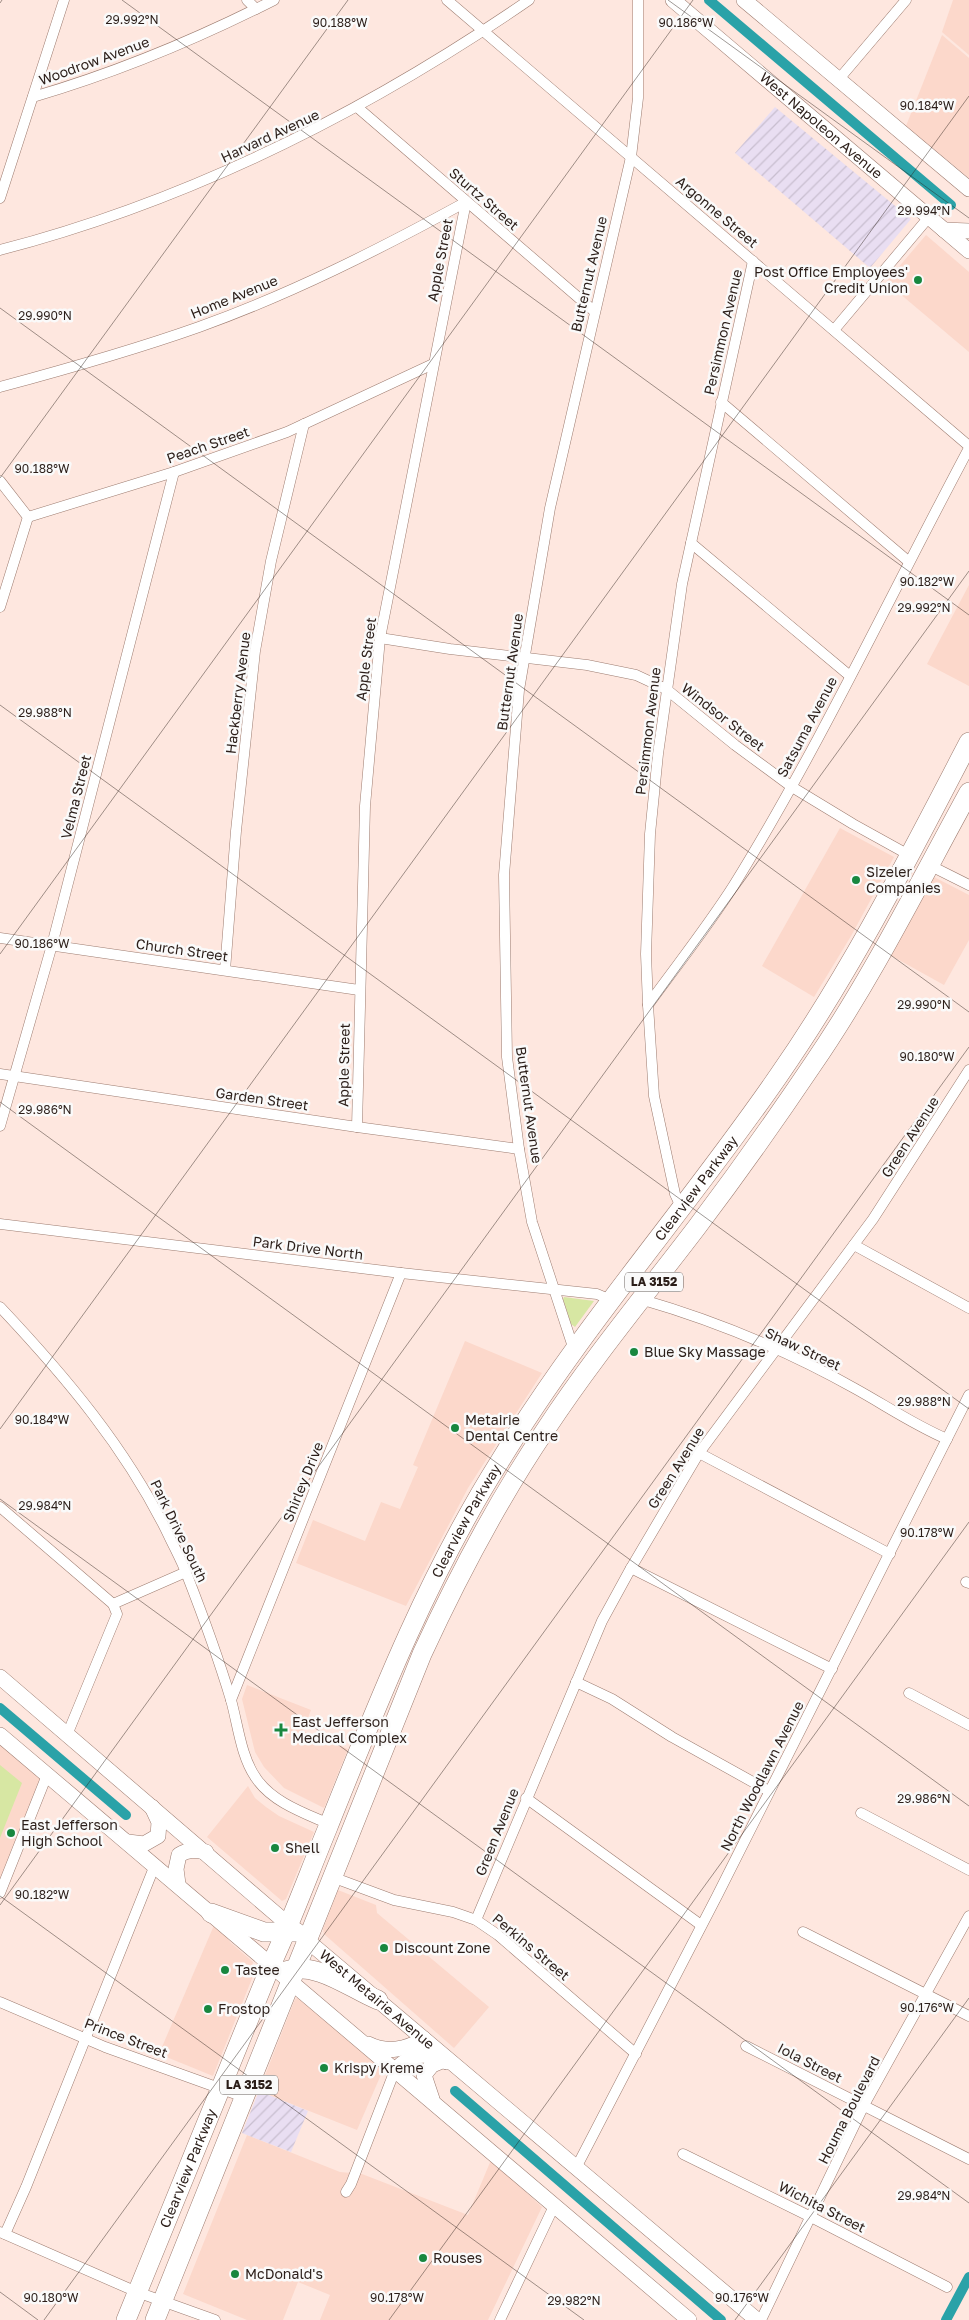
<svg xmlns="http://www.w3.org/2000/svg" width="969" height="2320" font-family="'Golos Text',sans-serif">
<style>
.built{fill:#fcd8cb}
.industrial{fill:url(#industrial-furrows)}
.grass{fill:#d7e7a3}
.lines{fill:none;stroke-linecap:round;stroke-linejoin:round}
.canal{stroke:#2aa2a8;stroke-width:10}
.street-casing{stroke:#9d7c70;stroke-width:11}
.secondary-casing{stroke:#9d7c70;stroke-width:16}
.highway-casing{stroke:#9d7c70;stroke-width:20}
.street{stroke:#fff;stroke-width:10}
.secondary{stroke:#fff;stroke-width:15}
.highway{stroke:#fff;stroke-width:19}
.ticks{fill:none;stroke:#2b1e19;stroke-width:1;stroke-opacity:0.45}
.poi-dot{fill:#18873f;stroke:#fafafa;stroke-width:2}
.labels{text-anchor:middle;stroke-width:5;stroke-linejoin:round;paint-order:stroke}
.shield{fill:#fafafa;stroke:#69605c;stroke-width:1}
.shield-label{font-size:12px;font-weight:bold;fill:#2b1e19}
.street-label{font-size:14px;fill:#2b1e19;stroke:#fafafa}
.poi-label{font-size:14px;fill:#2b1e19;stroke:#fafafa;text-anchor:start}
.ticks-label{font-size:12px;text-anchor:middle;fill:#2b1e19;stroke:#fafafa;stroke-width:5;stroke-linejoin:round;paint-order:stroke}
</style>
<defs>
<pattern id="industrial-furrows" width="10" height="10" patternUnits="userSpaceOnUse" patternTransform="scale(1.25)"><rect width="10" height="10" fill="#e9def2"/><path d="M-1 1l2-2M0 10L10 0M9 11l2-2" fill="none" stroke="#c8becf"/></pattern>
</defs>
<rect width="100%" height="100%" fill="#fee7df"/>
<!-- built -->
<g class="built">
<path d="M953 0H969V55L942 32Z"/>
<path d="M942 35 969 58V178L906 126Z"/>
<path d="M926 235 969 272V352L886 282Z"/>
<path d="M969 585V686L927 664Z"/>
<path d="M840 828 894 857 851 936 814 997 762 966Z"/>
<path d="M934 877 969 895V940L944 985 890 955Z"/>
<path d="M465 1341 542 1373 468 1488 406 1606 296 1563 313 1520 365 1541 381 1502 400 1509 418 1467 413 1465Z"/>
<path d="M247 1685 311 1710 303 1731 348 1749 324 1808 284 1788 264 1767 255 1752 242 1699Z"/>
<path d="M0 1744 43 1780 0 1886Z"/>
<path d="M248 1786 255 1798 266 1807 279 1816 314 1832 286 1899 282 1901 207 1837Z"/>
<path d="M338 1890 376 1905 377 1913 489 2007 454 2048 324 1934 323 1929Z"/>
<path d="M215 1923 231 1943 253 1962 252 1967 255 1971 213 2076 159 2054Z"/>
<path d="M298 1998 383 2070 357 2130 259 2091 295 1999Z"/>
<path d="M247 2135 340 2172 362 2174 468 2215 491 2160 542 2207 488 2320H320L330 2295 298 2282 283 2320H247L183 2294Z"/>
</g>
<!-- industrial -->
<g class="industrial">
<path d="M775 107 911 219 870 268 735 153Z"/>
<path d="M259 2091 308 2111 291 2152 242 2133Z"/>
</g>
<!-- grass -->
<g class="grass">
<path d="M564 1297 594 1301 575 1327 571 1324 563 1299Z"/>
<path d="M0 1765 22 1783 0 1838Z"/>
</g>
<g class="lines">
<!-- canal -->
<g class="canal">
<path d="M709 0 951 205"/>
<path d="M0 1708 126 1815"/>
<path d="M455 2091 721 2320"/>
<path d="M946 2320 969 2277"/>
</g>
<defs>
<g id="street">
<path d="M247 0 256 9"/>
<path d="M447 0 969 446"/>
<path d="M839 79 906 0"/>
<path d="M33 97C115 73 197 39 274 0"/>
<path d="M357 107 594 311"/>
<path d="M0 198 64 0"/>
<path d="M0 250C192 200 366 112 529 0"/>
<path d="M834 330 929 217"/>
<path d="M0 387C67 369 134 350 199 327 291 294 380 249 466 202"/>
<path d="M721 402 908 561"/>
<path d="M0 481 28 517"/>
<path d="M28 517 174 472 287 432 433 364"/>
<path d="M691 543 850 676"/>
<path d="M0 607 28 517"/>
<path d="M380 638 450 649 587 665 636 675 666 689 735 745 792 787 853 824 909 855"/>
<path d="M929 865 969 885"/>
<path d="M0 938 359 990"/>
<path d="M225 970 236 831 255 651 271 561 304 424"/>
<path d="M648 1005C677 965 708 926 734 885 821 744 891 594 969 448"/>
<path d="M0 1074 357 1127 519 1149"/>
<path d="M0 1126 52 945 174 472"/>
<path d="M357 1127 365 806 380 638 466 202"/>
<path d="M682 1209 675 1194 654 1096 648 1005 646 954 650 834 658 754 682 584 753 261"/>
<path d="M0 1224 401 1273 597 1294 611 1300"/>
<path d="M854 1245 969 1308"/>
<path d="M640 1299C713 1320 788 1351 854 1388 885 1405 914 1425 947 1439"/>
<path d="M0 1307C65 1376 126 1448 168 1534 174 1547 182 1561 187 1575 203 1616 218 1657 231 1700 238 1725 241 1757 256 1778 272 1802 304 1813 329 1824"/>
<path d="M574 1350 532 1222 519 1149 507 1057 504 875 519 690 550 508 631 157 638 98V0"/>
<path d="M699 1453 890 1554"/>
<path d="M0 1507 113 1604 117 1614 67 1735"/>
<path d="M631 1568 832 1669"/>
<path d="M966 1582 969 1583"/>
<path d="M113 1604 186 1572"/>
<path d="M576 1682 612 1699 672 1737 769 1791"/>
<path d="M909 1693 969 1725"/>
<path d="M231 1700 401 1273"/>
<path d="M526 1798 701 1925"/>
<path d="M861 1813 969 1870"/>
<path d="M332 1877 394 1900 453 1912 476 1920 498 1935 636 2054"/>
<path d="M0 1893 47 1775"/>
<path d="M476 1920 602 1621 631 1568 699 1453 873 1219 969 1070"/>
<path d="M803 1932 969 2016"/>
<path d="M0 2002 105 2047 244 2097"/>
<path d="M746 2046 969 2159"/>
<path d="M683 2154 811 2217 947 2287"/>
<path d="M576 2168 717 1896 969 1395"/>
<path d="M346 2192 351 2184 395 2070"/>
<path d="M0 2232 137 2292 215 2320"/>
<path d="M5 2234 26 2187 155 1865"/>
<path d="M500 2320 555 2204"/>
<path d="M761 2320 864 2105 969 1916"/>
</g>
<g id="secondary">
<path id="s1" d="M673 0 969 251"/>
<path d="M744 0 969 189"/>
<path d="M944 230 969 231"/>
<path id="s2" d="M0 1677 290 1926 757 2320"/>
<path d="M0 1735C230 1930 461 2124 689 2320"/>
<path d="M128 1842 144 1844 158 1836 159 1822 152 1807"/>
<path d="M178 1884 176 1869 179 1855C188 1849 195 1850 206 1852"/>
<path d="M368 2044C388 2054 406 2049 424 2039"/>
<path d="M395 2070C412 2053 425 2051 447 2062"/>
<path d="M432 2099 424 2075 432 2065 444 2060"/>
</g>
<g id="highway">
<path d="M211 1913 264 1932H296"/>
<path d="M285 1971C317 1961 349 1988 378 2000"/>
<path id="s3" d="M126 2320 271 1965C292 1920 309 1873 328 1827 378 1702 428 1575 500 1461 583 1325 689 1206 779 1075 852 970 910 855 969 742"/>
<path d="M155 2320 422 1654C458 1576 498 1500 546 1429 592 1359 646 1294 697 1227 737 1174 776 1119 813 1064 872 978 919 883 969 792"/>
</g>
</defs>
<!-- street casing -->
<use href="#street" class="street-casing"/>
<!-- secondary casing -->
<use href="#secondary" class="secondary-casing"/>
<!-- highway casing -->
<use href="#highway" class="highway-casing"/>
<!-- street -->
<use href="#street" class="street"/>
<!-- secondary -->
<use href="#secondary" class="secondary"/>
<!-- highway -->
<use href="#highway" class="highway"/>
</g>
<!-- ticks -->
<path class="ticks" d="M122 0 969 615M668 0 969 218M0 3 2 0M0 308 969 1012M0 478 348 0M0 705 969 1409M0 954 693 0M0 1102 969 1806M0 1429 969 96M0 1499 969 2203M0 1896 584 2320M0 1905 969 571M0 2292 38 2320M44 2320 969 1047M389 2320 969 1522M735 2320 969 1998"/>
<!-- markers -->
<g class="poi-dot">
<circle cx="918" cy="280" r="5"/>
<circle cx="856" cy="880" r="5"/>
<circle cx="634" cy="1352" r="5"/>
<circle cx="455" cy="1428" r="5"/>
<path d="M278.5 1722.5h5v5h5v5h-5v5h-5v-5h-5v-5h5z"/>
<circle cx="11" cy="1833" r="5"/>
<circle cx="275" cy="1848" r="5"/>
<circle cx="384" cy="1948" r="5"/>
<circle cx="225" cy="1970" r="5"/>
<circle cx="208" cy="2009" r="5"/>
<circle cx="324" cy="2068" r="5"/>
<circle cx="423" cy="2258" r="5"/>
<circle cx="235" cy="2274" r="5"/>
</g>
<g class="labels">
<!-- shield labels -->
<g class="shield">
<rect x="625" y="1272.5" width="58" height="19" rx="4"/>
<rect x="220" y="2075.5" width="58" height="19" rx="4"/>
</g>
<g class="shield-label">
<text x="654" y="1286">LA 3152</text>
<text x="249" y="2089">LA 3152</text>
</g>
<!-- street labels -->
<g class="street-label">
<text transform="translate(94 61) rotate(-20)" y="5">Woodrow Avenue</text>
<text dy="5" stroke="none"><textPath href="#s1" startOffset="194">West Napoleon Avenue</textPath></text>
<text transform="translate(270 136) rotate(-25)" y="5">Harvard Avenue</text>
<text transform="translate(484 199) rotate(41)" y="5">Sturtz Street</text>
<text transform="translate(717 212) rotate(40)" y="5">Argonne Street</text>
<text transform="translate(440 260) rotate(-79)" y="5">Apple Street</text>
<text transform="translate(589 274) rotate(-77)" y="5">Butternut Avenue</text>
<text transform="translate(234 297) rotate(-22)" y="5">Home Avenue</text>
<text transform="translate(723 332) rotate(-77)" y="5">Persimmon Avenue</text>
<text transform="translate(208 445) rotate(-19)" y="5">Peach Street</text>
<text transform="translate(366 659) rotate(-83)" y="5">Apple Street</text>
<text transform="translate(510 672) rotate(-82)" y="5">Butternut Avenue</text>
<text transform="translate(238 693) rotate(-83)" y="5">Hackberry Avenue</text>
<text transform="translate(723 717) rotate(38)" y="5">Windsor Street</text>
<text transform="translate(807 727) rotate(-62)" y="5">Satsuma Avenue</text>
<text transform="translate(648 731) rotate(-83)" y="5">Persimmon Avenue</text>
<text transform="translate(76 797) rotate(-76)" y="5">Velma Street</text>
<text transform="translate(182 950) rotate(8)" y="5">Church Street</text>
<text transform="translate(344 1065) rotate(-89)" y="5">Apple Street</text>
<text transform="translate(262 1099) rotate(8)" y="5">Garden Street</text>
<text transform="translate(529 1105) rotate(82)" y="5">Butternut Avenue</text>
<text transform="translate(910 1137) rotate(-57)" y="5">Green Avenue</text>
<text dy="5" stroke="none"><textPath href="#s3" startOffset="1274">Clearview Parkway</textPath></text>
<text transform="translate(308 1248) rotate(7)" y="5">Park Drive North</text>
<text transform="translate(803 1349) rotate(25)" y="5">Shaw Street</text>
<text transform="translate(676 1468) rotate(-58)" y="5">Green Avenue</text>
<text transform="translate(303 1482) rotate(-68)" y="5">Shirley Drive</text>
<text dy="5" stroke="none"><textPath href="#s3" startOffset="869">Clearview Parkway</textPath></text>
<text transform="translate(179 1531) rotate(64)" y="5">Park Drive South</text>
<text transform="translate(762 1776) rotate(-63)" y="5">North Woodlawn Avenue</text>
<text transform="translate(497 1832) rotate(-68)" y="5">Green Avenue</text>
<text transform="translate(531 1947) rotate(40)" y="5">Perkins Street</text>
<text dy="5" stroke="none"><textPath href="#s2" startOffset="496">West Metairie Avenue</textPath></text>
<text transform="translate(126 2038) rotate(21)" y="5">Prince Street</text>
<text transform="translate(810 2063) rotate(27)" y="5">Iola Street</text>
<text transform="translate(849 2110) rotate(-63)" y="5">Houma Boulevard</text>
<text dy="5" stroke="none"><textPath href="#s3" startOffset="164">Clearview Parkway</textPath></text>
<text transform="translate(822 2207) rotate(27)" y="5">Wichita Street</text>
</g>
<!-- poi labels -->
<g class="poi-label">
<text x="908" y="277" text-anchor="end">Post Office Employees'<tspan x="908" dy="16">Credit Union</tspan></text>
<text x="866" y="877">Sizeler<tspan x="866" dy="16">Companies</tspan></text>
<text x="644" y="1357">Blue Sky Massage</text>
<text x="465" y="1425">Metairie<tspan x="465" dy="16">Dental Centre</tspan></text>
<text x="292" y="1727">East Jefferson<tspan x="292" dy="16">Medical Complex</tspan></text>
<text x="21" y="1830">East Jefferson<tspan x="21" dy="16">High School</tspan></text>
<text x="285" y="1853">Shell</text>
<text x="394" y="1953">Discount Zone</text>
<text x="235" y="1975">Tastee</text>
<text x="218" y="2014">Frostop</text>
<text x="334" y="2073">Krispy Kreme</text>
<text x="433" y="2263">Rouses</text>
<text x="245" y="2279">McDonald's</text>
</g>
</g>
<g class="ticks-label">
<text x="132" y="24">29.992°N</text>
<text x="340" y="27">90.188°W</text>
<text x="686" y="27">90.186°W</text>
<text x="927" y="110">90.184°W</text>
<text x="924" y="215">29.994°N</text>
<text x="45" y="320">29.990°N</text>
<text x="42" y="473">90.188°W</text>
<text x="927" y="586">90.182°W</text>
<text x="924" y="612">29.992°N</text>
<text x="45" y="717">29.988°N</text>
<text x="42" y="948">90.186°W</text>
<text x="924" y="1009">29.990°N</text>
<text x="927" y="1061">90.180°W</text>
<text x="45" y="1114">29.986°N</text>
<text x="924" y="1406">29.988°N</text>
<text x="42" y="1424">90.184°W</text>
<text x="45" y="1510">29.984°N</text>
<text x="927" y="1537">90.178°W</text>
<text x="924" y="1803">29.986°N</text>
<text x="42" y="1899">90.182°W</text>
<text x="927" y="2012">90.176°W</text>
<text x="924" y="2200">29.984°N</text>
<text x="51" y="2302">90.180°W</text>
<text x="397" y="2302">90.178°W</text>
<text x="742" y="2302">90.176°W</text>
<text x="574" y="2305">29.982°N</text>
</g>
</svg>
